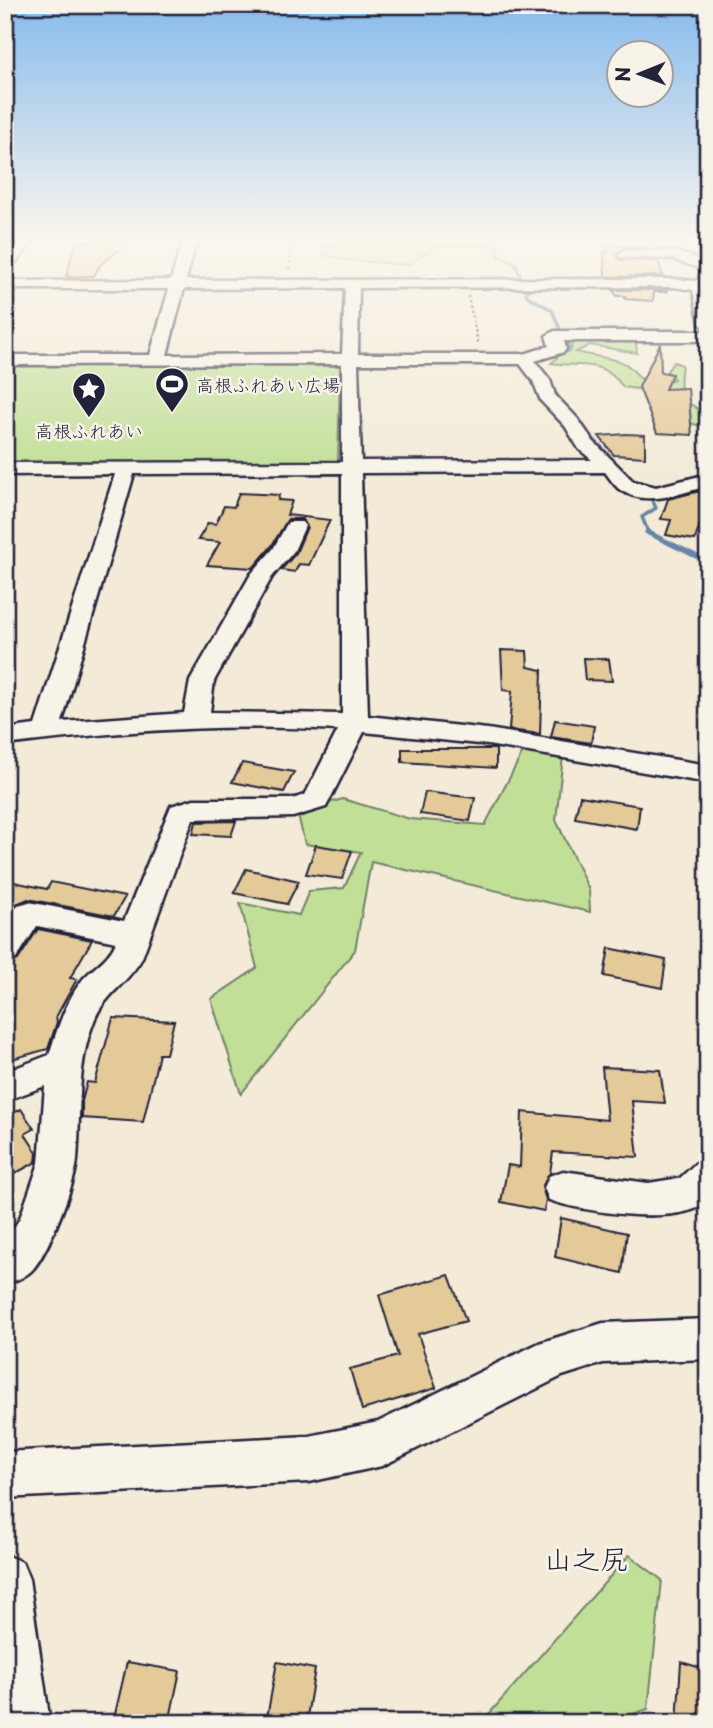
<svg xmlns="http://www.w3.org/2000/svg" width="713" height="1728" font-family="'Playpen Sans','Klee One',sans-serif">
  <rect width="100%" height="100%" fill="#f3ebd8"/>
  <filter id="ink" filterUnits="userSpaceOnUse"><feTurbulence type="fractalNoise" baseFrequency=".0143" numOctaves="2"/><feDisplacementMap in="SourceGraphic" scale="14" xChannelSelector="R" yChannelSelector="G"/><feConvolveMatrix kernelMatrix="1 2 1 2 8 2 1 2 1" color-interpolation-filters="sRGB"/></filter>
  <g filter="url(#ink)">
    <path fill="#c1df97" stroke="#728069" stroke-width="2" d="M395 238H490L489 246H436L408 265 347 260 323 255V246L391 245Z
      M587 339 636 343 637 353 590 345 576 352C591 356 607 357 621 362 641 368 637 396 674 379L667 371 674 362 682 365C677 395 682 400 708 415V429L677 418 674 394 623 387C602 358 583 368 551 363L574 343Z
      M340 364 338 463 5 464V365Z
      M524 750 563 756 556 820 589 890 590 912 371 862 355 950 241 1094 211 999 257 968 240 903 299 915 309 891 344 888 361 852 305 844 297 811 343 799 410 819 485 825Z
      M629 1555 662 1580 648 1709 606 1723H481Z"/>
    <g fill="none" stroke-linecap="round" stroke-linejoin="round">
      <path stroke="#6884a8" stroke-width="3.5" d="M496 238 499 256 515 263 521 277 537 285 526 292 527 296 552 310 561 332
        M555 354 569 351 571 348 565 340
        M541 357 537 361 564 407
        M576 419C594 441 614 459 632 481
        M649 493 656 508 642 517 649 534"/>
      <path stroke="#6884a8" stroke-width="5" d="M647 532 702 559"/>
    </g>
    <path fill="#e4c999" stroke="#22223b" stroke-width="2" d="M76 241 129 242 100 265 94 276 66 277Z
      M606 245 643 247 624 248 616 255 620 260 658 261 663 276 605 277 604 252H607Z
      M613 290H667V292H654L653 301 625 299V296H617Z
      M660 344 661 372 672 374 665 389 688 388 692 435 657 433 639 387Z
      M626 434 645 435V457L614 455 599 436Z
      M708 489V512L704 511 695 540 666 535 671 520 661 519 668 499Z
      M239 493 279 495 278 500 292 501 287 515 330 520 309 565 299 564 295 572 281 570 296 553 307 527 302 519H288L271 547 253 568 207 565 220 542 198 540 208 523 216 524 224 506 234 507Z
      M501 650 527 651 528 667 542 670 540 734 509 730 512 691 503 690Z
      M583 658 609 659 612 681 585 680Z
      M555 720 594 726 591 743 551 737Z
      M402 749H496V768L402 762Z
      M242 763 294 772 284 792 232 782Z
      M425 792 475 798 470 821 420 814Z
      M580 796 640 806 637 829 575 818Z
      M236 821 231 836 193 834 196 822Z
      M316 845 352 851 342 879 306 874Z
      M246 869 299 881 287 904 234 893Z
      M14 882 47 889 51 882 125 897 114 916 28 899 16 904 5 920V894Z
      M38 929 92 940 70 978 77 979 56 1017 57 1022 48 1049 5 1061V965L18 960Z
      M609 948 666 960 662 988 604 976Z
      M113 1018 174 1021 166 1054H159L143 1122 82 1118V1101L87 1082 95 1083Z
      M602 1067 660 1070 665 1103 632 1101 638 1157 553 1152 550 1173 542 1187 546 1200 544 1211 501 1202 508 1165 520 1167 522 1112 607 1120Z
      M21 1109 34 1129 25 1134 37 1153 36 1162 5 1179V1117Z
      M561 1218 627 1233 622 1273 555 1257Z
      M449 1275 466 1321 418 1334 436 1388 362 1410 350 1369 398 1356 379 1295Z
      M127 1662 180 1671 169 1723H113Z
      M277 1662 315 1669 306 1723H266Z
      M681 1662 708 1670V1723H677Z"/>
    <g fill="none" stroke-linecap="round" stroke-linejoin="round">
      <g stroke="#22223b" stroke-width="5">
        <path id="minor" d="M22 238H36L10 269 5 270V257Z
          M188 238H201L194 249 186 280 674 279 696 281 703 273 708 272V329L700 324 693 290 674 287 359 288 358 354H524L549 346 546 336 554 331H708V341H564L566 349 564 352 535 361 550 380 555 395 578 419 593 441 633 481 656 487 708 474V486C681 493 645 508 619 489 614 485 609 477 605 472L361 473 368 716 488 729 708 765V783L488 745 364 732 326 807 293 817 193 819 142 958C129 982 104 995 94 1021 76 1066 81 1113 77 1160 75 1184 49 1251 33 1269 26 1277 15 1281 5 1284V1242L20 1218 39 1163 45 1086 5 1101V1072L49 1055C57 1030 66 1000 83 979 95 966 110 958 116 942L37 926 16 959 5 963V925L18 905 29 902 124 921 171 806 194 799H292L305 795 338 730C227 723 116 731 5 745V729L35 725 115 474 5 475V463L342 462V364L5 365V355H150L169 289H5V281L171 280 180 249ZM345 288 342 354 167 355 184 289ZM358 364H520L533 381 541 401 565 426 579 449 592 460 361 461ZM342 473V714L210 712 214 681 272 577 294 551 305 526 302 522H288L273 549 251 574 190 681 184 713 62 722 134 474Z
          M625 250 674 251 708 262V271L672 259 620 257 618 254Z
          M708 1160V1201C681 1227 582 1212 549 1200L544 1188 549 1176 563 1171 648 1183 680 1178 695 1164Z
          M708 1319V1359L603 1363 562 1376 382 1466 309 1482 5 1498V1452L309 1436 378 1422 539 1343 603 1323Z
          M5 1555 22 1562 29 1579 50 1723H5Z"/>
      </g>
      <path stroke="#22223b" stroke-width="2" stroke-dasharray="2.5 2.5" stroke-linecap="butt" d="M289 269 293 238
        M468 296 478 343"/>
      <use href="#minor" fill="#f7f3e8" fill-rule="evenodd"/>
    </g>
  </g>
  <linearGradient id="sky" x2="0" y2="1"><stop stop-color="#87bbec"/><stop offset="0.5" stop-color="#faf6ed"/><stop offset="1" stop-color="#faf6ed" stop-opacity="0"/></linearGradient>
  <rect width="713" height="480" fill="url(#sky)"/>
  <defs>
    <g id="stadium-pin" transform="scale(1.75)"><path d="M0 17L-7.5 6A9.5 9.5 0 1 1 7.5 6Z" fill="#22223b" stroke="#f7f3e8"/><path d="M0-5a6.5 5 0 1 0 0 10a6.5 5 0 1 0 0-10ZM-3.5-1.8h7v3.6h-7Z" fill="#fff"/></g>
    <g id="sight-pin" transform="scale(1.75)"><path d="M0 17L-7.5 6A9.5 9.5 0 1 1 7.5 6Z" fill="#22223b" stroke="#f7f3e8"/><path d="M0-6L1.8-2.2L6-1.7L2.9 1.2L3.7 5.4L0 3.3L-3.7 5.4L-2.9 1.2L-6-1.7L-1.8-2.2Z" fill="#fff"/></g>
  </defs>
  <g fill-rule="evenodd">
    <use href="#stadium-pin" x="172" y="384"/>
    <use href="#sight-pin" x="89" y="389"/>
  </g>
  <g text-anchor="middle" dominant-baseline="central" stroke-width="5" stroke-linejoin="round" paint-order="stroke">
    <g font-size="18" fill="#22223b" stroke="#f7f3e8" text-anchor="start">
      <text x="196" y="384">高根ふれあい広場</text>
      <text x="89" y="430" text-anchor="middle">高根ふれあい</text>
    </g>
    <g font-size="28" fill="#22223b" stroke="#f7f3e8">
      <text x="586" y="1557">山之尻</text>
    </g>
  </g>
  <rect width="713" height="1728" fill="none" stroke="#f7f3e8" stroke-width="28"/>
  <rect x="14" y="14" width="685" height="1700" fill="none" stroke="#22223b" stroke-width="2.5" filter="url(#ink)"/>
  <g transform="translate(640 74) rotate(269)"><circle r="33" fill="#f7f3e8" stroke="#a29fa3" stroke-width="2"/>
  <path d="M0-5L12 26L0 18L-12 26Z" fill="#22223b"/>
  <text y="-10" font-size="19" font-weight="bold" text-anchor="middle" fill="#22223b">N</text>
  </g>
</svg>
